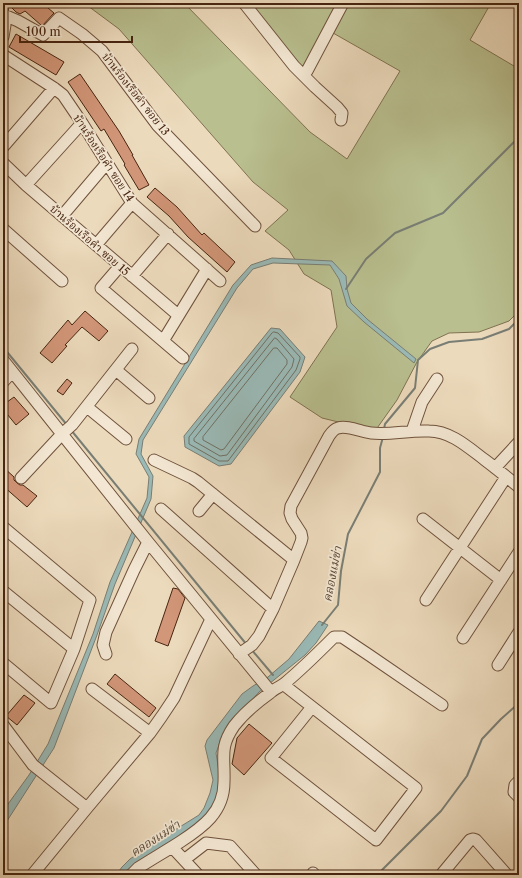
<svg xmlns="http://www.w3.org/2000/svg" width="522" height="878" font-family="'Libre Caslon Text','Noto Serif Thai',serif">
  <rect width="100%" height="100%" fill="#ecdabc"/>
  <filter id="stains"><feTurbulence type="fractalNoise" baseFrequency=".005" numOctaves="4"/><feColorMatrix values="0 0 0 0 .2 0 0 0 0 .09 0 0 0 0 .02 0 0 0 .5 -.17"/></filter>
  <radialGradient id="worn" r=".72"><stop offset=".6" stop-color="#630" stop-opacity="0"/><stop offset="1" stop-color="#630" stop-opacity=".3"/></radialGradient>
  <path fill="#b9bf8f" stroke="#807250" d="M84 3H184L310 132 347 159 400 71 326 29 303 70 248 3H491L470 40 519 69V311L509 321 479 332 449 333 432 341 417 362 397 400 375 431 322 418 290 397 337 327 331 290 304 274 289 250 265 231 288 210 253 182 119 29Z"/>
  <path fill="#9abab7" stroke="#797e75" d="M272 258 332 261 346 276 347 289 351 303 367 319 416 359 414 363 364 322 347 306 339 279 330 265 273 263 253 269 237 288 143 440 141 454 153 476 151 499 115 584 97 635 54 748 7 821 3 825V811L29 775 48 744 93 634 110 582 147 498 149 477 136 454 139 439 233 285 251 265Z
    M271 328 280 329 305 357 300 372 231 464 219 466 185 447 184 436Z
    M319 621 328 625 316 643 305 655 259 692 242 711 221 740 216 753 220 778 221 798 213 813 129 875H116L122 867 130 859 162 838 199 815 204 808 210 793 213 780 205 746 207 740 242 694 253 686 268 677 289 659Z"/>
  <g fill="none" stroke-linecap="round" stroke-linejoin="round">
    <path stroke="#707064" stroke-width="1" d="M274 332 278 333 300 357V359L296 370 228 461H219L189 444V437L272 333Z
      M275 338 277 339 294 359 292 367 227 455 220 456 194 441V439Z
      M274 348H277L287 360V364L224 449 221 450 203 440V437Z"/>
    <path stroke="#797e75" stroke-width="2" d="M346 289 366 259 395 233 443 213 519 137
      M3 347 67 425
      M384 429 385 424 415 388 418 360 430 349 449 342 482 339 509 329 519 319
      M71 430 247 645
      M322 625 338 605 341 571 348 534 380 472V448L383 437
      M251 649 273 675
      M377 875 441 811 467 776 482 739 501 719 519 703"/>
  </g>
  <path fill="#d29678" stroke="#472511" d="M19 3H42L54 13 42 26 25 11 20 14 16 12 12 8Z
    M16 34 64 62 56 75 9 47Z
    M80 74 119 131 133 155H132L149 185 139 190 124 165 125 164 104 129 101 131 68 82Z
    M155 188 177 207 202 235 204 233 235 262 227 272 188 237 169 216 147 197Z
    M85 311 108 331 99 341 82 327 65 345 67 346 52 363 40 353 68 320 72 325Z
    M67 379 72 383 63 395 57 391Z
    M14 397 29 414 16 425 3 409V405Z
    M3 467 14 477V480L17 483 20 485H23L37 496 27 507 3 486Z
    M173 588 178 589 185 598 168 646 155 641Z
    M115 674 156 708 149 717 107 684Z
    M24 695 35 703 17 725 6 716Z
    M249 724 272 743 244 775 232 764 237 738Z"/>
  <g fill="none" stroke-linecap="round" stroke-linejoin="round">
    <g stroke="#70523c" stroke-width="13">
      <path id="minor" d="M244 3 294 66 315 87 337 107 342 113 341 120
        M3 12 5 25 3 37
        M4 15 18 21 43 35 59 18 82 34 102 51 158 126 255 226
        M3 55 54 88 63 95 82 123 132 203 220 281
        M307 71 343 3
        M3 147 54 88
        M3 163 26 185 178 315
        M26 185 82 123
        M62 216 107 163
        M3 229 62 281
        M96 245 132 203
        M120 266 101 288 183 358
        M132 276 168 234
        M163 341 207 269
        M3 360 148 542 271 692
        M116 370 149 398
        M3 382 12 372
        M87 407 126 439
        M412 431 422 402 437 379
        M154 460 192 478 198 482 294 560
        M495 468 519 442
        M21 478 62 434 72 425 132 349
        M161 509 273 609
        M199 511 213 494
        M423 519 501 580
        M3 527 90 600 74 649 51 703 3 663
        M3 591 74 649
        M426 600 506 477
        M463 638 519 552
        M106 654 103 645 106 632 134 570 148 542
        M239 654 252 645 259 636 273 609 294 560 301 542 302 538 301 533 292 519 290 513 291 506 329 436C331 433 334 429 338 428 347 425 362 432 371 433 391 435 409 430 429 431 451 431 469 448 485 460 497 469 508 478 519 487
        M498 665 519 632
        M284 685 416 788 376 840 271 758 312 707
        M92 689 150 733
        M3 725 33 765 87 808
        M519 781 515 785 514 792 519 797
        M172 847 198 875
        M184 860 206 843 230 846 256 875
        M32 875 87 808 150 733 162 716 174 698 211 619
        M131 875 138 868C152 859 166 851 180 842 203 827 224 812 224 782 225 757 219 748 234 726 244 713 256 703 270 693 274 689 280 687 285 683 302 669 318 653 334 637H342L369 655 442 705
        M312 875 313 873 315 875
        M441 875 470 840 473 839 476 840 507 875"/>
    </g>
    <use href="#minor" stroke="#f3e7d3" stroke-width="11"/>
  </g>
  <g text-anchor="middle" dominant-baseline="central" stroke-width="3.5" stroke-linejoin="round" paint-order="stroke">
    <g font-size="11" fill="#472511" stroke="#f3e7d3">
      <text transform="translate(136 94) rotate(52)">บ้านร้องเรือคำ ซอย 13</text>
      <text transform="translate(104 158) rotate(57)">บ้านร้องเรือคำ ซอย 14</text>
      <text transform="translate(90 240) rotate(41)">บ้านร้องเรือคำ ซอย 15</text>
    </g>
    <g font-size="12" font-style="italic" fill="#5c4a3a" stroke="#f3e7d3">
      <text transform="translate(332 574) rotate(-79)">คลองแม่ข่า</text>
      <text transform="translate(155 838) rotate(-33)">คลองแม่ข่า</text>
    </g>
  </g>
  <rect width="522" height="878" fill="none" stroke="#ecdabc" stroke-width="16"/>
  <rect x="4" y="4" width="514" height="870" fill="none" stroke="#472511" stroke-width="2"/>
  <rect x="8" y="8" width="506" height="862" fill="none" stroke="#472511"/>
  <path d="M20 36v6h112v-6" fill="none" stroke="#472511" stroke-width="2"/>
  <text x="26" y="36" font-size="12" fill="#472511" stroke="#f3e7d3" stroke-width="3" paint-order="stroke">100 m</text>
  <rect width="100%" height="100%" filter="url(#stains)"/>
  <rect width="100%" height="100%" fill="url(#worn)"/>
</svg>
